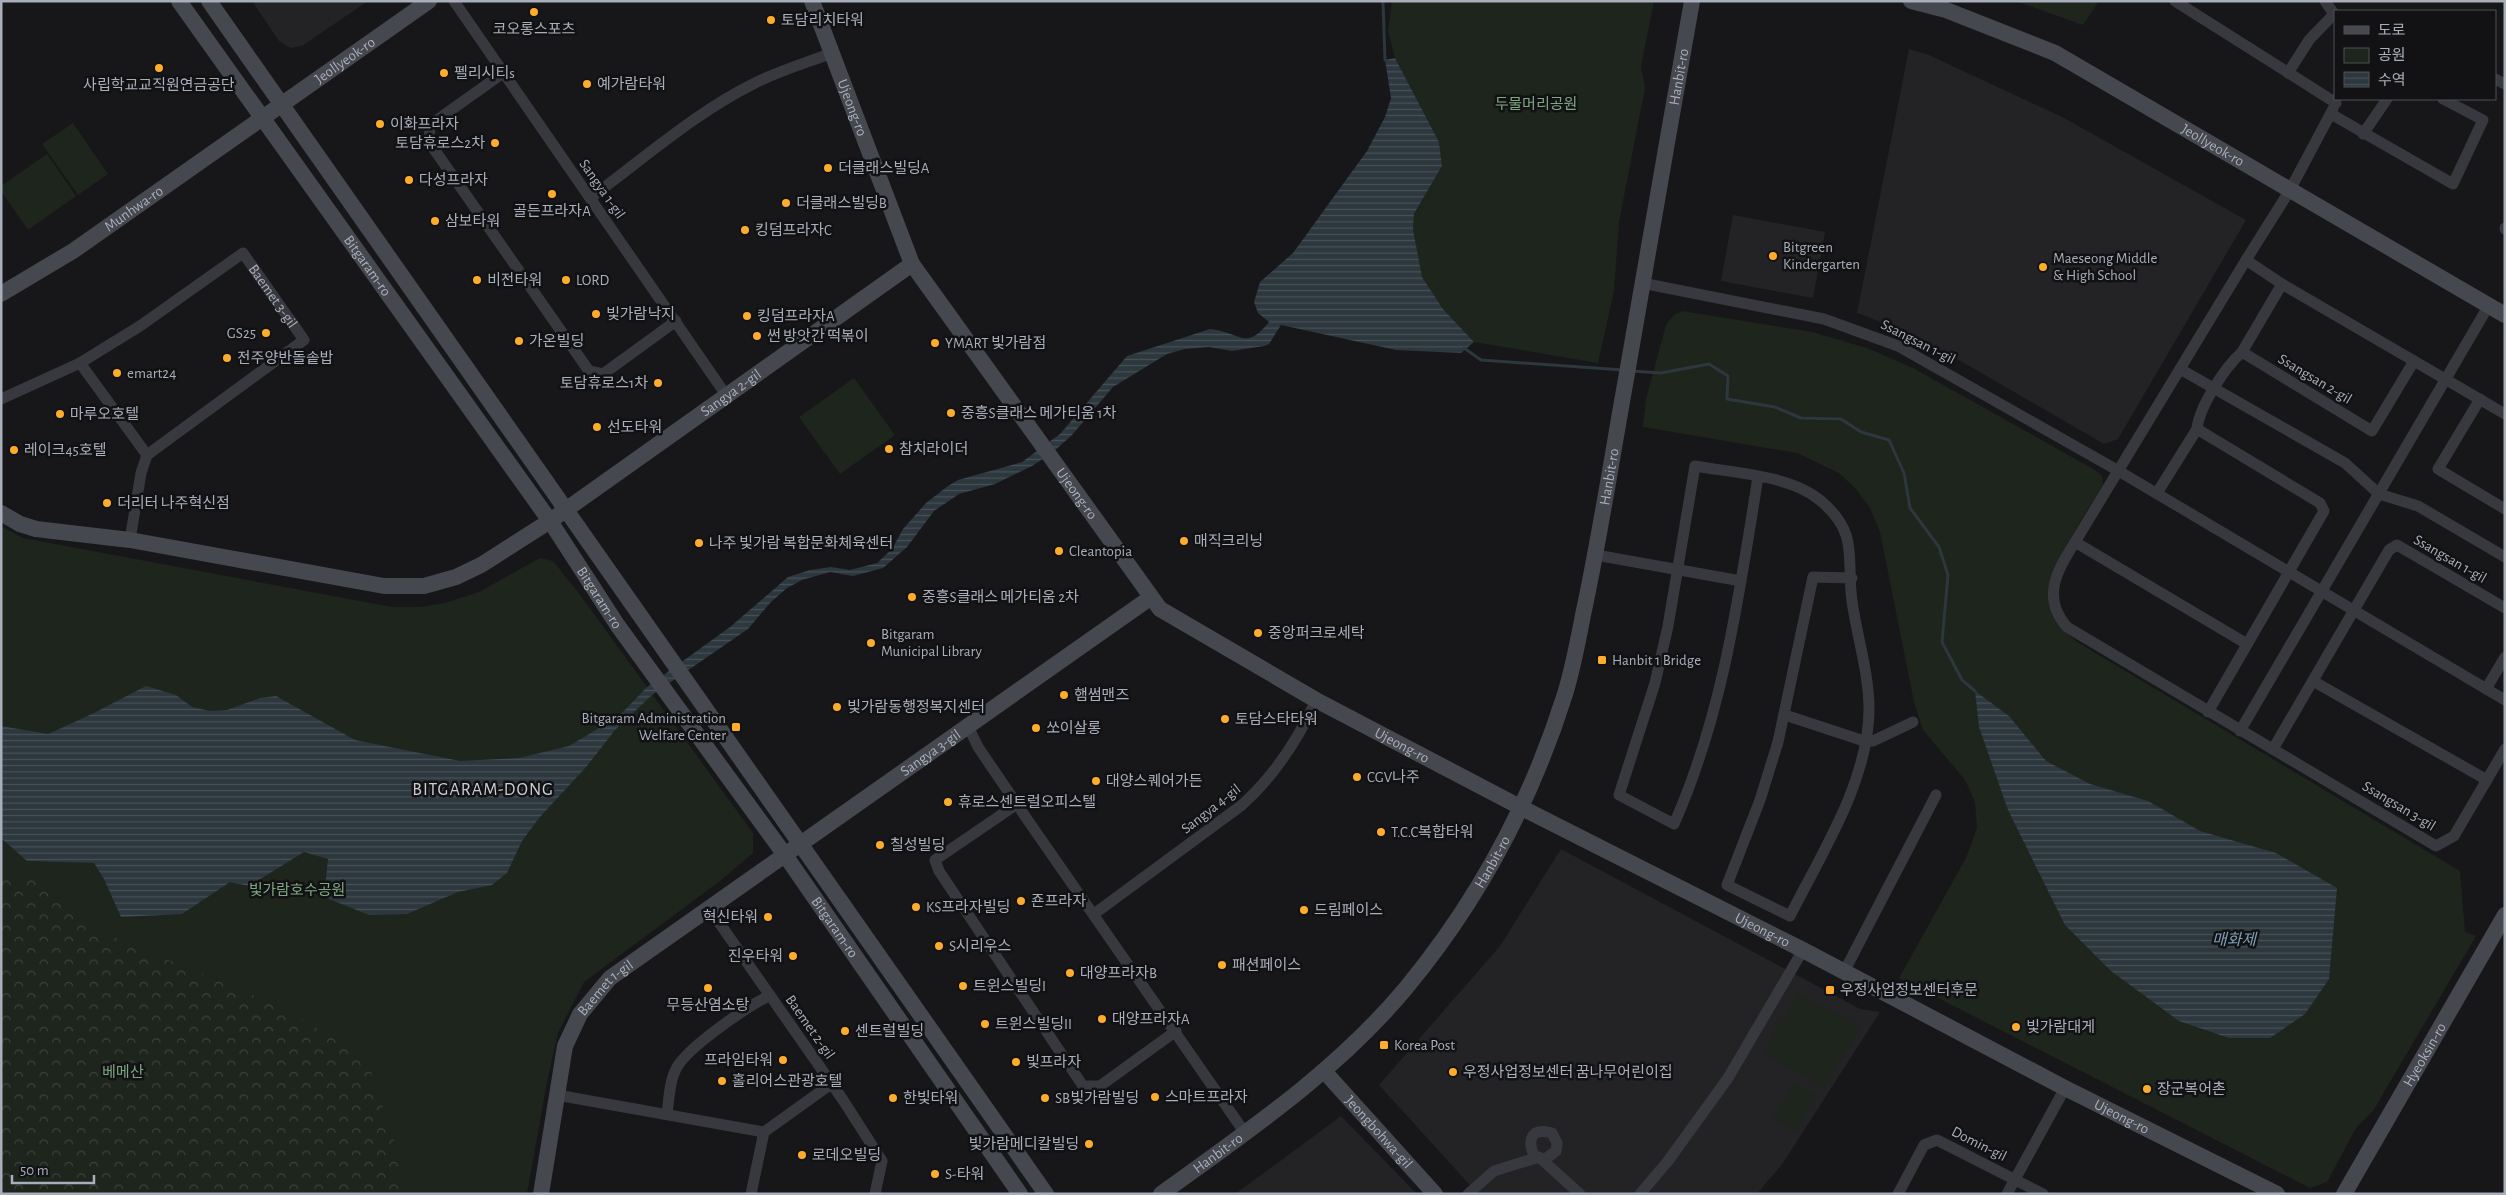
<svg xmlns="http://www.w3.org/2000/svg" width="2506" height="1195" font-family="'Alegreya Sans','Noto Sans KR',sans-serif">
  <defs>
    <pattern id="forest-crowns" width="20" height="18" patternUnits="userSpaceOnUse" patternTransform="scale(1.25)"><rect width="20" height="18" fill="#1d251d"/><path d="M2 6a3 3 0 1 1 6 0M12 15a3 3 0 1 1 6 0" fill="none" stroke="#3b423c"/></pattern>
    <pattern id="water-rules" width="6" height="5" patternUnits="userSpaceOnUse" patternTransform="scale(1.25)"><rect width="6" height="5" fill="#2c373e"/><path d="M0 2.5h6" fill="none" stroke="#485158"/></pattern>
  </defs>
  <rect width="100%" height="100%" fill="#171719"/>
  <path fill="#232326" d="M252 1H368L302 46 290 48 279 41Z
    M1909 49 1929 55 2064 118 2246 220 2118 439 2104 444 1945 352 1892 326 1857 313Z
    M1733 215 1825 232 1813 298 1721 281Z
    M1561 849 1860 1009 1880 1012 1783 1163 1757 1194H1478L1379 1085 1500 946Z
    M1341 1116 1417 1194H1235L1283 1159Z"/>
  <path fill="#1d251d" d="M1392 1H1654L1641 67 1645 88 1619 222 1614 291 1598 363 1474 342 1443 309 1429 288 1422 277 1415 249 1413 230 1414 215 1442 166 1439 142 1395 58 1388 31Z
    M2016 1H2099L2083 25Z
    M73 123 108 174 78 195 42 144Z
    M47 154 76 196 28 230 1 191V186Z
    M1682 311 1812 332 1867 348 1913 368 2095 470 2102 476 2103 485C2089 508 2045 573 2048 598 2051 617 2063 630 2077 642L2460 871 2465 932 2476 936 2373 1111 2356 1128 2327 1182 2310 1188 1899 978 1966 858 1977 828 1975 802 1965 780 1923 730 1914 702 1880 532 1870 508 1855 488 1839 473 1797 453 1643 427 1646 399 1666 325 1674 315Z
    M854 378 895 435 840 474 799 417Z
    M1 526 23 538 392 607H420L445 603 479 592 540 558 553 561 578 592 753 833V853L720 881 584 982 558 1033 546 1087 527 1194H1Z
    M1799 993 1859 1027 1824 1088 1764 1053Z
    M1794 1082 1816 1096 1795 1132 1773 1119Z"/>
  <path fill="url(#forest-crowns)" d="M1 878 35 879 86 922 120 940 286 1009 367 1060 395 1143 406 1194H1Z"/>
  <path fill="url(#water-rules)" d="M1395 58 1439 142 1442 166 1414 214 1413 230 1422 277 1443 309 1474 342 1461 353 1396 350 1281 325 1269 344 1264 346 1232 351 1209 347 1185 349 1167 354 1113 387 1072 435 1053 452 1032 466 995 484 959 494 934 511 907 547 883 568 853 576 830 572 802 580 787 588 770 603 748 629 652 695 615 730 587 766 539 818 522 841 507 873 492 885 458 892 407 914 369 915 324 897 328 859 304 852 249 886 230 882 182 914 121 917 104 879 94 863 27 861 1 838V726L48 734 92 714 146 686 176 695 192 707 210 711 227 710 260 698 276 696 355 740 460 761 519 758 569 746 606 724 624 711 647 687 730 627 788 577 810 570 831 567 850 570 877 563 892 549 903 529 926 503 948 486 958 480 1022 462 1060 434 1127 356 1210 329C1241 332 1245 352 1269 322L1258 313 1254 302 1260 282 1293 253 1367 151 1385 117 1391 98 1385 60Z
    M1975 691 2009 716 2046 761 2090 784 2148 801 2200 831 2276 853 2337 888 2329 979 2305 1014 2270 1038H2229L2179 1021 2111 971 2065 925 2008 810 1979 727Z"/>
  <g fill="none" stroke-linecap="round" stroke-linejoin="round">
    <path stroke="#2c373e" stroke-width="3" d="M1383 1 1385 60
      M1464 348 1481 360 1623 370
      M1632 371 1661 373 1709 364 1728 376 1727 399 1775 407 1801 418 1841 419 1861 432 1889 440 1904 473 1910 508 1939 547 1948 575 1942 642 1962 680 1975 691"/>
    <g stroke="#38393f" stroke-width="11">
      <path d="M454 1 726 395"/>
      <path d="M2175 1 2336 103"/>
      <path d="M503 73 430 125 429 142 589 371 603 374 676 321"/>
      <path d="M2288 73 2309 40 2334 14 2325 1"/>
      <path d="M2495 79 2505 84"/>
      <path d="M2331 114 2453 184 2483 120 2443 99"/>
      <path d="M2363 134 2387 99"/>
      <path d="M590 198C643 159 695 113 753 84 778 71 806 63 832 53"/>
      <path d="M2505 228V229"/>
      <path d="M2246 260 2290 190 2333 109"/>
      <path d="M1642 283 1824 319 1898 346 2117 470 2505 700"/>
      <path d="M2282 284 2242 352 2372 431 2414 361"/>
      <path d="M80 363 147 455"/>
      <path d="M2180 369 2345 463 2379 494 2418 506 2505 557"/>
      <path id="s1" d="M1 399 80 363 140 326 243 253 304 340 147 455 141 473 130 540"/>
      <path d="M2480 399 2438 469 2505 509"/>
      <path d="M2505 414 2282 284 2246 260 2075 542C2057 571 2041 597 2067 627L2436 846 2454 836 2505 749"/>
      <path d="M2197 429C2199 407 2225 367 2242 352"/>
      <path d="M1758 477C1739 595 1723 714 1674 824L1619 795 1655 683 1668 626 1695 466C1733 473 1791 475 1821 501 1860 534 1846 559 1852 601 1857 637 1869 673 1869 709 1869 781 1821 854 1790 916L1727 885 1760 800 1778 742 1813 577 1852 578"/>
      <path d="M2157 493 2197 429 2320 503 2324 511 2208 712"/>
      <path d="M2075 542 2247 644"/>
      <path d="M1596 555 1741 581"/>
      <path d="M2313 681 2487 780"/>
      <path d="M2486 689 2505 657"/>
      <path d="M1785 715 1864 741H1873L1913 722"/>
      <path d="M968 726 978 747 1029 822 1245 1133"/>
      <path d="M2240 731 2489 305"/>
      <path d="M2273 749 2389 550 2397 545 2505 608"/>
      <path d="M1017 804 935 860 939 871 1083 1086H1100L1176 1031"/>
      <path d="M709 908 843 1100 882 1161 875 1194"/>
      <path d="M1094 914 1242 805C1275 775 1298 740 1316 700"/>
      <path d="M1844 972 1936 795"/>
      <path d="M557 1095 764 1132"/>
      <path d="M667 1114C669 1100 669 1082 676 1069 686 1048 748 1006 769 996"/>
      <path d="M1535 1158C1527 1141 1530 1127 1552 1133L1557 1143 1556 1151 1544 1160"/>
      <path d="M751 1194 764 1132 831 1084"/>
      <path d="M1468 1194 1494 1171 1539 1157 1580 1194"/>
      <path d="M1640 1194 1668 1161 1728 1078 1803 950"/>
      <path d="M1898 1194 1924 1145 1937 1140 2043 1194"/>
      <path d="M2007 1194 2065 1088"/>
    </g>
    <g stroke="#46484f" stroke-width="16">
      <path id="s2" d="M179 1 550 521 618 626 785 855 1020 1194"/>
      <path d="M209 1 1046 1194"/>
      <path id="s3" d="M812 1 912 264 1160 609 1316 700 1520 807 1803 950 2065 1088 2277 1194"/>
      <path id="s4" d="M1911 1 1946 10 2055 53 2505 315"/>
      <path id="s5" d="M1 294 73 251 429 1"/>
      <path id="s6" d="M1 513 20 524 36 529 130 540 384 586H424L456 577 481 565 550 521 912 264"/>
      <path id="s7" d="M1324 1071 1435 1194"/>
      <path id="s8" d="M541 1194 565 1046 580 1014 610 978 1150 598"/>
      <path id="s9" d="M1161 1194C1248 1131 1337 1071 1406 988 1478 901 1531 802 1565 694 1573 668 1578 641 1583 615 1600 536 1612 457 1626 379 1647 253 1670 127 1692 1"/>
      <path id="s10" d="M2344 1194 2505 915"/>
    </g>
  </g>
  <g fill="#fdad2b" stroke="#121214" stroke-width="2">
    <circle cx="534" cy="12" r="5"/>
    <circle cx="771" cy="20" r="5"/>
    <circle cx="159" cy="68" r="5"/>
    <circle cx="444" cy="73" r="5"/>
    <circle cx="587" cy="84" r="5"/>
    <circle cx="380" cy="124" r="5"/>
    <circle cx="495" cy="143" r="5"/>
    <circle cx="828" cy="168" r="5"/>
    <circle cx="409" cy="180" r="5"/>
    <circle cx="552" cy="194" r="5"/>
    <circle cx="786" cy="203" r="5"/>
    <circle cx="435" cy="221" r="5"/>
    <circle cx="745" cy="230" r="5"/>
    <circle cx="1773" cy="256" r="5"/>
    <circle cx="2043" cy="267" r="5"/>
    <circle cx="477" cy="280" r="5"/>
    <circle cx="566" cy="280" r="5"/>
    <circle cx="596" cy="314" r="5"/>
    <circle cx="747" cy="316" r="5"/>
    <circle cx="266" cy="333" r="5"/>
    <circle cx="757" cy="336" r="5"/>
    <circle cx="519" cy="341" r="5"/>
    <circle cx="935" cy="343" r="5"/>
    <circle cx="227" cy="358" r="5"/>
    <circle cx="117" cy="373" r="5"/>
    <circle cx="658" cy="383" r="5"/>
    <circle cx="951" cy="413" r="5"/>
    <circle cx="60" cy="414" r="5"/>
    <circle cx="597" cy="427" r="5"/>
    <circle cx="889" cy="449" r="5"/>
    <circle cx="14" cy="450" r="5"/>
    <circle cx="107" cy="503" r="5"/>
    <circle cx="1184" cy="541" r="5"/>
    <circle cx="699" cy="543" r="5"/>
    <circle cx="1059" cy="551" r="5"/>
    <circle cx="912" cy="597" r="5"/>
    <circle cx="1258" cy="633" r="5"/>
    <circle cx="871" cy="643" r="5"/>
    <rect x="1597" y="655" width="10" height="10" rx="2.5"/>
    <circle cx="1064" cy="695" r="5"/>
    <circle cx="837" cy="707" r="5"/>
    <circle cx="1225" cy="719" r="5"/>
    <rect x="731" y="722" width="10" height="10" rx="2.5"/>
    <circle cx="1036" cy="728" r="5"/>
    <circle cx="1357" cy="777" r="5"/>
    <circle cx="1096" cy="781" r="5"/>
    <circle cx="948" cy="802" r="5"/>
    <circle cx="1381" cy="832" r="5"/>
    <circle cx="880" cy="845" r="5"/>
    <circle cx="1021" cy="901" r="5"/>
    <circle cx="916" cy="907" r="5"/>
    <circle cx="1304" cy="910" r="5"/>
    <circle cx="768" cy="917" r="5"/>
    <circle cx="939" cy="946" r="5"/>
    <circle cx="793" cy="956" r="5"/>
    <circle cx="1222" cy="965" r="5"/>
    <circle cx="1070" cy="973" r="5"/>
    <circle cx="963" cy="986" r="5"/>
    <circle cx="708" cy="988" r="5"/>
    <rect x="1825" y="985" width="10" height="10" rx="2.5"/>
    <circle cx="1102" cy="1019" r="5"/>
    <circle cx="985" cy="1024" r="5"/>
    <circle cx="2016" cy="1027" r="5"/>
    <circle cx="845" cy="1031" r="5"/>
    <rect x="1379" y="1040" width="10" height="10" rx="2.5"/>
    <circle cx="783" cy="1060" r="5"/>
    <circle cx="1016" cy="1062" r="5"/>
    <circle cx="1453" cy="1072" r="5"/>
    <circle cx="722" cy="1081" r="5"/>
    <circle cx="2147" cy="1089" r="5"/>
    <circle cx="1155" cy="1097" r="5"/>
    <circle cx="893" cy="1098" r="5"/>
    <circle cx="1045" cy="1098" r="5"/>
    <circle cx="1089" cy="1144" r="5"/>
    <circle cx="802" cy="1155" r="5"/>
    <circle cx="935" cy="1174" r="5"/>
  </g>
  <g text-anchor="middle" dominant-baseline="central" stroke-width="5" stroke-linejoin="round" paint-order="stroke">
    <g font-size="15" fill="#a8afba" stroke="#121214" text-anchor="start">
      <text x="781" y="20">토담리치타워</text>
      <text x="534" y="29" text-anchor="middle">코오롱스포츠</text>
      <text x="454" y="73">펠리시티s</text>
      <text x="597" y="84">예가람타워</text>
      <text x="159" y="85" text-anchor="middle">사립학교교직원연금공단</text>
      <text x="390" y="124">이화프라자</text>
      <text x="485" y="143" text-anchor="end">토담휴로스2차</text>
      <text x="838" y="168">더클래스빌딩A</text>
      <text x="419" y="180">다성프라자</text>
      <text x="796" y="203">더클래스빌딩B</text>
      <text x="552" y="211" text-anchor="middle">골든프라자A</text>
      <text x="445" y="221">삼보타워</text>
      <text x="755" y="230">킹덤프라자C</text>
      <text x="1783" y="247">Bitgreen<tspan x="1783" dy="17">Kindergarten</tspan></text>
      <text x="2053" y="258">Maeseong Middle<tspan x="2053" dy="17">&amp; High School</tspan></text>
      <text x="487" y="280">비전타워</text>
      <text x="576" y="280">LORD</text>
      <text x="606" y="314">빛가람낙지</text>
      <text x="757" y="316">킹덤프라자A</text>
      <text x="256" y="333" text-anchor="end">GS25</text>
      <text x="767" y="336">썬 방앗간 떡볶이</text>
      <text x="529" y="341">가온빌딩</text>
      <text x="945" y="343">YMART 빛가람점</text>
      <text x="237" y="358">전주양반돌솥밥</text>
      <text x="127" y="373">emart24</text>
      <text x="648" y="383" text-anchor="end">토담휴로스1차</text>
      <text x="961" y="413">중흥S클래스 메가티움 1차</text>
      <text x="70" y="414">마루오호텔</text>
      <text x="607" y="427">선도타워</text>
      <text x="899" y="449">참치라이더</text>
      <text x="24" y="450">레이크45호텔</text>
      <text x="117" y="503">더리터 나주혁신점</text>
      <text x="1194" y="541">매직크리닝</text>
      <text x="709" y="543">나주 빛가람 복합문화체육센터</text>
      <text x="1069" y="551">Cleantopia</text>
      <text x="922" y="597">중흥S클래스 메가티움 2차</text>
      <text x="1268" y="633">중앙퍼크로세탁</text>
      <text x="881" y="634">Bitgaram<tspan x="881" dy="17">Municipal Library</tspan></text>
      <text x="1612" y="660">Hanbit 1 Bridge</text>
      <text x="1074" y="695">햄썸맨즈</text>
      <text x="847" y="707">빛가람동행정복지센터</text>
      <text x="726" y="718" text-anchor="end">Bitgaram Administration<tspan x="726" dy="17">Welfare Center</tspan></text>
      <text x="1235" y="719">토담스타타워</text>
      <text x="1046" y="728">쏘이살롱</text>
      <text x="1367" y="777">CGV나주</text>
      <text x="1106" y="781">대양스퀘어가든</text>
      <text x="958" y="802">휴로스센트럴오피스텔</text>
      <text x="1391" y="832">T.C.C복합타워</text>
      <text x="890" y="845">칠성빌딩</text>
      <text x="1031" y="901">죤프라자</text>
      <text x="926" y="907">KS프라자빌딩</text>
      <text x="1314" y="910">드림페이스</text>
      <text x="758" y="917" text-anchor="end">혁신타워</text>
      <text x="949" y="946">S시리우스</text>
      <text x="783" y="956" text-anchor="end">진우타워</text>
      <text x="1232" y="965">패션페이스</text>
      <text x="1080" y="973">대양프라자B</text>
      <text x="973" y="986">트윈스빌딩I</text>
      <text x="1840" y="990">우정사업정보센터후문</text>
      <text x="708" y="1005" text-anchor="middle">무등산염소탕</text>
      <text x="1112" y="1019">대양프라자A</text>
      <text x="995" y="1024">트윈스빌딩II</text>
      <text x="2026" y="1027">빛가람대게</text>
      <text x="855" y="1031">센트럴빌딩</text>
      <text x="1394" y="1045">Korea Post</text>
      <text x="773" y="1060" text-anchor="end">프라임타워</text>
      <text x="1026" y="1062">빛프라자</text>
      <text x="1463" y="1072">우정사업정보센터 꿈나무어린이집</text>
      <text x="732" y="1081">홀리어스관광호텔</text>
      <text x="2157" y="1089">장군복어촌</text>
      <text x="1165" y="1097">스마트프라자</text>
      <text x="903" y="1098">한빛타워</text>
      <text x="1055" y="1098">SB빛가람빌딩</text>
      <text x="1079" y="1144" text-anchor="end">빛가람메디칼빌딩</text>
      <text x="812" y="1155">로데오빌딩</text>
      <text x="945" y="1174">S-타워</text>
    </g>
    <g font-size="15" fill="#a8afba" stroke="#121214">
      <text stroke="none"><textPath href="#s5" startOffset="416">Jeollyeok-ro</textPath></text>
      <text stroke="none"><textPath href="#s9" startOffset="1285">Hanbit-ro</textPath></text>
      <text stroke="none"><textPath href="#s3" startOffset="114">Ujeong-ro</textPath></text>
      <text stroke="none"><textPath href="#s4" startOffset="336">Jeollyeok-ro</textPath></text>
      <text transform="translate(602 189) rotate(55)">Sangya 1-gil</text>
      <text stroke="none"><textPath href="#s5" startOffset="158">Munhwa-ro</textPath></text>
      <text stroke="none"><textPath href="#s2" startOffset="325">Bitgaram-ro</textPath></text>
      <text stroke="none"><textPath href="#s1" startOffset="336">Baemet 3-gil</textPath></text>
      <text transform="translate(1918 342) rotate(27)">Ssangsan 1-gil</text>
      <text transform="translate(2315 379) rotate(31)">Ssangsan 2-gil</text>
      <text stroke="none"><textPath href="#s6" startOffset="796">Sangya 2-gil</textPath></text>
      <text stroke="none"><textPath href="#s9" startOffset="879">Hanbit-ro</textPath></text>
      <text stroke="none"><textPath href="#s3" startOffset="564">Ujeong-ro</textPath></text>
      <text transform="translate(2450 559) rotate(30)">Ssangsan 1-gil</text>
      <text stroke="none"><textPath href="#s2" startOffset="730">Bitgaram-ro</textPath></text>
      <text stroke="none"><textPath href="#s3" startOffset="984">Ujeong-ro</textPath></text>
      <text stroke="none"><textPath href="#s8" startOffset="624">Sangya 3-gil</textPath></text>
      <text transform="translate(2399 806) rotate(31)">Ssangsan 3-gil</text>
      <text transform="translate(1211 809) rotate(-38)">Sangya 4-gil</text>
      <text stroke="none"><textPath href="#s9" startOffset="474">Hanbit-ro</textPath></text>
      <text stroke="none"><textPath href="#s2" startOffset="1135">Bitgaram-ro</textPath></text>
      <text stroke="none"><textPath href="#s3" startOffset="1389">Ujeong-ro</textPath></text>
      <text stroke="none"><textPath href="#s8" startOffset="222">Baemet 1-gil</textPath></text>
      <text transform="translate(810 1027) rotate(55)">Baemet 2-gil</text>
      <text stroke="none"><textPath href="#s10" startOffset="161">Hyeoksin-ro</textPath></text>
      <text stroke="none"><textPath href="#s3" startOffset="1794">Ujeong-ro</textPath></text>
      <text stroke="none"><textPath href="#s7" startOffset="82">Jeongbohwa-gil</textPath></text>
      <text transform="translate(1979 1144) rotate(27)">Domin-gil</text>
      <text stroke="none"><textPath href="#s9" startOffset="70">Hanbit-ro</textPath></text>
    </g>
    <g font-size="15" fill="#7ea67f" stroke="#121214">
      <text x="1536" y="104">두물머리공원</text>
      <text x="297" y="890">빛가람호수공원</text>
      <text x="123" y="1072">베메산</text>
    </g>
    <g font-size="16" font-style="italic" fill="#7e9fb7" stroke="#121214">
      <text x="2234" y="940">매화제</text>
    </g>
    <g font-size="18" letter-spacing="1" fill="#cacdd6" stroke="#121214">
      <text x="483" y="790">BITGARAM-DONG</text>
    </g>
  </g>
  <rect width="2506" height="1195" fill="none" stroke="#a8afba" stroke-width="5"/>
  <rect x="2334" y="10" width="162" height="90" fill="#121214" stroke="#4e5156"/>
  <rect x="2344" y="26" width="25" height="8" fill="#46484f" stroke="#4e5156"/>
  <text x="2378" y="35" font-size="15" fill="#a8afba">도로</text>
  <rect x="2344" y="48" width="25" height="15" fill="#1d251d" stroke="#4e5156"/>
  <text x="2378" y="60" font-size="15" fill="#a8afba">공원</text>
  <rect x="2344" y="72" width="25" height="15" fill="url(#water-rules)" stroke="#4e5156"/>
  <text x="2378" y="85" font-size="15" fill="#a8afba">수역</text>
  <path d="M12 1175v8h82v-8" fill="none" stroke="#a8afba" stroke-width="2.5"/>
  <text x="20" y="1175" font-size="15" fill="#a8afba" stroke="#121214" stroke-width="4" paint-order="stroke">50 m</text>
</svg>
